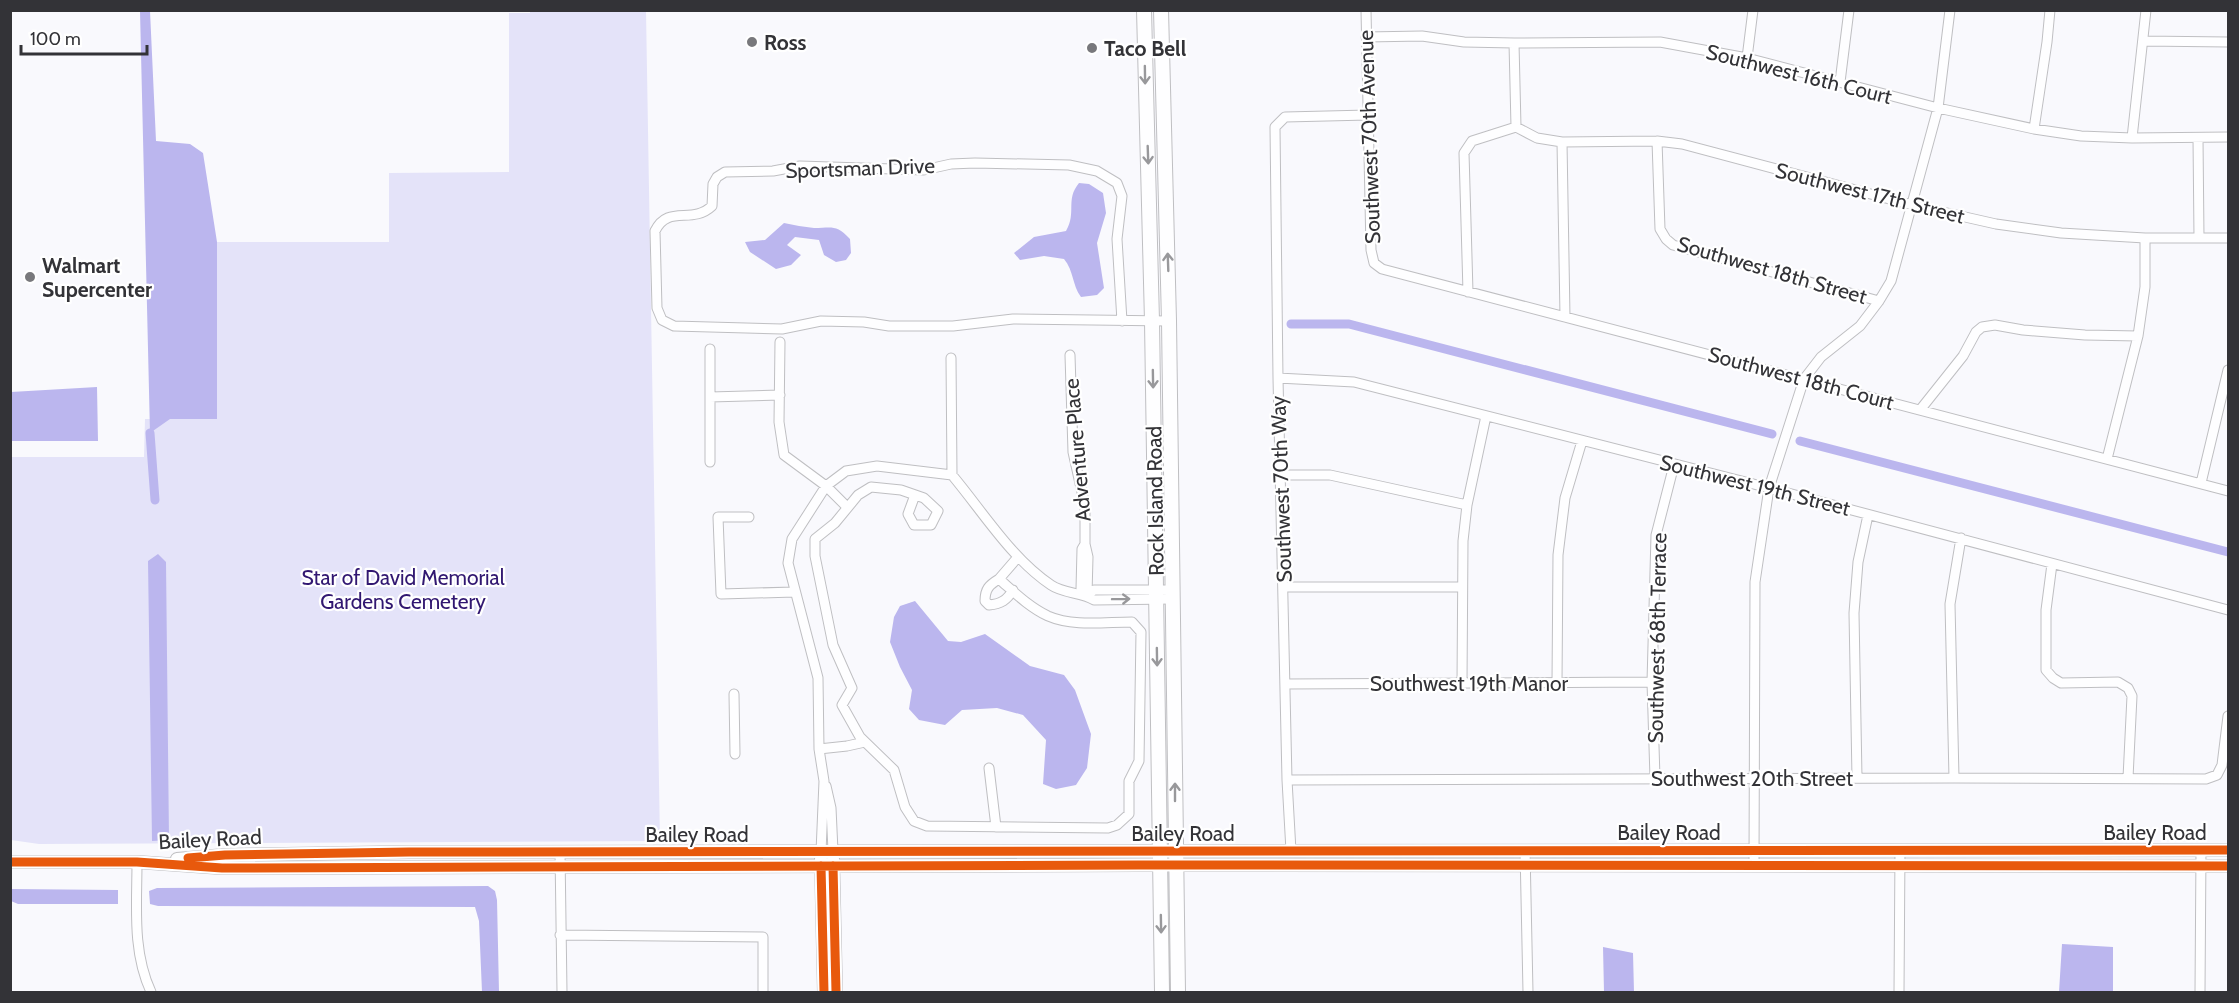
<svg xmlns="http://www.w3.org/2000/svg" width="2239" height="1003" font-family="Cabin,sans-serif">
  <rect width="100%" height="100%" fill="#f9f9fd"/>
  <path fill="#e4e3f9" d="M530 10 646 11 660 841 39 844 11 840V457H144L145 419H217V242H389V173L509 172V13H530Z"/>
  <path fill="#bbb6ee" d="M140 11H150L156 141 190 144 203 153 217 242V419H170L150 433Z
    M1079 183 1089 184 1103 193 1106 213 1097 243 1104 288 1097 295 1081 297C1072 285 1074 271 1064 259L1044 256 1020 260 1014 253 1034 237 1066 231C1077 212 1065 200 1079 183Z
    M784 223C794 225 804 227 814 228 832 228 836 224 850 239L851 253 846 260 836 262 824 255 819 240 795 237 787 245 801 255 791 265 776 269 750 252 745 242 765 240Z
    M97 387 98 441H11V392Z
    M158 554 166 562 169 840 152 841 148 561Z
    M915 601 948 641 961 642 985 634 1030 666 1064 675 1075 690 1091 734 1087 768 1076 785 1056 789 1043 784 1046 740 1023 715 997 708 962 710 945 725 919 720 909 709 912 690 900 667 890 642 894 617 900 606Z
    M488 886 495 891 497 900 499 992H482L479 921 475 907 158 906 150 904 149 891 157 888Z
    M11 889 118 890V904H18L11 901Z
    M2062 944 2113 947V992H2059Z
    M1603 947 1633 953 1634 992H1604Z"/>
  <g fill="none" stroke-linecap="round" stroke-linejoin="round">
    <path stroke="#bbb6ee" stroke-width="9" d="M1291 324H1349L1772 434
      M150 433 155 500
      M1800 441 2228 552"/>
    <g stroke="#bfbfc2" stroke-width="11">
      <path id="minor" d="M1366 10 1371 250 1374 263 1382 269 2228 491
        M1366 37 1422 36 1464 42 1514 43 1660 42 1747 58 1938 108 2034 129 2081 136 2132 138 2228 137
        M2144 41 2228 42
        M1514 43 1516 127
        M1747 58 1753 10
        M1840 82 1849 10
        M1516 127 1537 138 1562 142 1657 141 1682 144 1912 205 1996 224 2061 233 2145 238H2228
        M2034 129 2047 42 2050 10
        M2132 138 2146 10
        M2198 138 2199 238
        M1657 141 1660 229 1666 239 1673 245 1879 301
        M1562 142 1565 317
        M1468 292 1464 153 1472 141 1516 127
        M1122 321 1117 239 1122 196 1117 183 1097 171 1069 165 975 163 951 164 924 170 800 166 773 171 725 172 717 177 713 184 712 206C692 225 668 204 655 231L657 308 662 320 674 326 782 329 821 321 864 322 889 326H953L1013 319 1169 321
        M780 342 779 422 784 455 826 486 847 507
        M710 349V462
        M1070 355 1073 452 1085 506V544L1088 557 1087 595
        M951 358 952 475
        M1278 378 1354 382 1769 488 2228 610
        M710 397 780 395
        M1920 410 1963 356 1976 332 1982 327 1995 325 2023 330 2085 335 2138 336
        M2107 459 2138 336 2145 287V238
        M1280 475H1330L1467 505
        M2201 483 2228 370
        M915 495 908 514 914 525H931L938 511 924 498 901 490 871 487 858 495 835 523 815 539V556L833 645 852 688 842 705 860 737 894 770 905 807 914 821 927 826 1108 828 1117 825 1129 814V781L1139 761 1141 632 1132 622C1105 622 1073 627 1048 616 1029 607 1014 592 999 579 989 585 985 589 985 601L989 605C1001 604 1007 600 1013 590
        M749 517H718L721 594 794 592
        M2052 564 2046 610V670L2053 678 2061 683 2118 682 2128 688 2132 696 2128 778
        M999 579 1018 557
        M1284 587H1462
        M1081 589 1082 549 1085 544
        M1087 595 1094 590H1173
        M1557 682 1558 555 1565 498 1582 441
        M1462 683 1463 541 1467 505 1486 416
        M1286 684 1652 682
        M734 694 735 754
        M819 749 847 746 865 742
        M989 768 996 827
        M1655 778 1652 682 1656 535 1674 465
        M1857 778 1854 613 1858 562 1868 515
        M1954 778 1950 604 1961 538
        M1287 780 1954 778 2206 779 2217 775 2222 765 2228 716
        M826 786 831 808 833 851
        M1525 850 1528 992
        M1291 851 1287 780 1278 378 1275 127 1285 117 1368 115
        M560 852 562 992
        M821 852 824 781 819 749 818 678 788 563 792 539 826 486 846 471 877 466 952 475C983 512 1011 558 1051 585 1064 594 1082 592 1094 600L1173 599
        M137 862C137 906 132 951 151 992
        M1754 866 1755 582 1769 488 1804 379 1821 357 1860 326 1879 301 1891 281 1938 108 1950 10
        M560 935 763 937V992
        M1899 992 1900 850
        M2200 992 2201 850"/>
    </g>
    <g stroke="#bfbfc2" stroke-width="14">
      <path id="tertiary" d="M177 859 225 855 409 852 2228 850
        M821 859 824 992
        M833 859 836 992
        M10 862H137L222 868 1138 865 2228 866"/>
    </g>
    <g stroke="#bfbfc2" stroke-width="16">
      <path id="secondary" d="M1144 10 1152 321 1162 992
        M1161 10 1169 321 1178 992"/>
    </g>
    <use href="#minor" stroke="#fefeff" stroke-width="9"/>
    <use href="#tertiary" stroke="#fefeff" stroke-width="12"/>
    <use href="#secondary" stroke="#fefeff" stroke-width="14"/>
    <g stroke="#fff" stroke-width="13">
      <path id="cycleway" d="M188 858 225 855 409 852 2228 850
        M10 862H137L222 868 1138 865 2228 866
        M821 866 824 992
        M833 866 836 992"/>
    </g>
    <use href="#cycleway" stroke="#e8590c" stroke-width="9"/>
  </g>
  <defs><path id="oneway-shaft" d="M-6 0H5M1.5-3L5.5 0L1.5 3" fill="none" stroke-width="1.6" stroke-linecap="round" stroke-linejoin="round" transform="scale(1.5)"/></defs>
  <g stroke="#98989b">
    <use href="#oneway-shaft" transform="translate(1145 75) rotate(89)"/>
    <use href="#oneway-shaft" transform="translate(1148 155) rotate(88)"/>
    <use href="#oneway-shaft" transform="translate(1168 262) rotate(-92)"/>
    <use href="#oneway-shaft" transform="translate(1153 379) rotate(89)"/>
    <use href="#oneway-shaft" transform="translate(1121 599) rotate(-1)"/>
    <use href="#oneway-shaft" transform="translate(1157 657) rotate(89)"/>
    <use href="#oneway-shaft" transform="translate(1175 792) rotate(-90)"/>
    <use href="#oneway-shaft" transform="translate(1161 924) rotate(89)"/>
  </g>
  <g fill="#78787c" stroke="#fff" stroke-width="2">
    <circle cx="752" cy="42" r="6"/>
    <circle cx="1092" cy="48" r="6"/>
    <circle cx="30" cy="277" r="6"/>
  </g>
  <g text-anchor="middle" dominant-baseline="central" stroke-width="4.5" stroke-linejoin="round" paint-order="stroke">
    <g font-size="21" font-weight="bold" fill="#333337" stroke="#fff" text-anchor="start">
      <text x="764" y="42">Ross</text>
      <text x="1104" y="48">Taco Bell</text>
      <text x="42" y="265">Walmart<tspan x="42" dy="24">Supercenter</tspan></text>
    </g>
    <g font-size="21" fill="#333337" stroke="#fff">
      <text transform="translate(1799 74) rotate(14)">Southwest 16th Court</text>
      <text transform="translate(1369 137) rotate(-92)">Southwest 70th Avenue</text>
      <text transform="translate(860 168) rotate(-2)">Sportsman Drive</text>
      <text transform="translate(1870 193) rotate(14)">Southwest 17th Street</text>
      <text transform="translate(1772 270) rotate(16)">Southwest 18th Street</text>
      <text transform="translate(1801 378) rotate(15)">Southwest 18th Court</text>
      <text transform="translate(1077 450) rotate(-95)">Adventure Place</text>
      <text transform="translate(1755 485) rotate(14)">Southwest 19th Street</text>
      <text transform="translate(1281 489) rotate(-92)">Southwest 70th Way</text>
      <text transform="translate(1155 501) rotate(-91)">Rock Island Road</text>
      <text transform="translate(1657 638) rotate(-89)">Southwest 68th Terrace</text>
      <text x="1469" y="683">Southwest 19th Manor</text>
      <text x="1752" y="778">Southwest 20th Street</text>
      <text x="1669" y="832">Bailey Road</text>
      <text x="2155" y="832">Bailey Road</text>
      <text x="1183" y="833">Bailey Road</text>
      <text x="697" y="834">Bailey Road</text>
      <text transform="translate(210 839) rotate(-3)">Bailey Road</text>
    </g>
    <g font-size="21" fill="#311771" stroke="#fff">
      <text x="403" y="577">Star of David Memorial<tspan x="403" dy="24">Gardens Cemetery</tspan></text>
    </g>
  </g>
  <rect width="2239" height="1003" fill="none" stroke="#333337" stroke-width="24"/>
  <path d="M21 45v9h126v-9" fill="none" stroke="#333337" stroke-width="3"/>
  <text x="30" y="45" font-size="18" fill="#333337" stroke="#ffffff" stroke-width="4.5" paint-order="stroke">100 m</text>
</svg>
